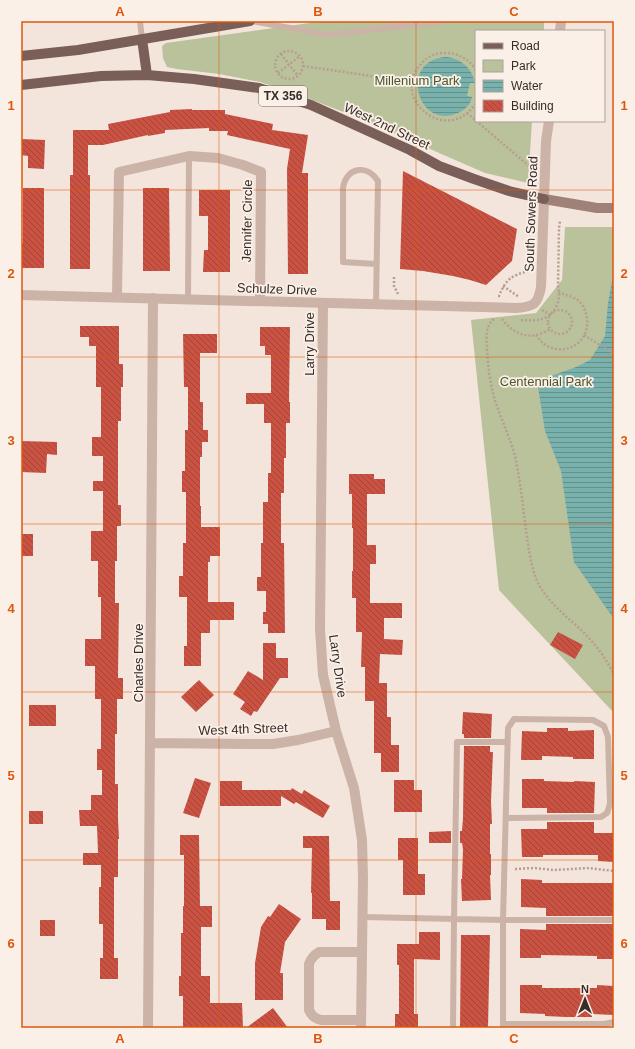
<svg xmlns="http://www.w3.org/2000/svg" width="635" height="1049" font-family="Arial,sans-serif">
  <defs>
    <pattern id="water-rules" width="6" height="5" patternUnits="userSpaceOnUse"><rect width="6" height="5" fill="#79b1ac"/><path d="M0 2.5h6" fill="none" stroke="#64908c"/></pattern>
    <pattern id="building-back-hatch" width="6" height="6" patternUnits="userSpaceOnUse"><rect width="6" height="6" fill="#ca5243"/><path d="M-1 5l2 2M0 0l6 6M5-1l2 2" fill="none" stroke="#a54438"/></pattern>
  </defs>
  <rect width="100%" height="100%" fill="#f3e5dc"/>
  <path fill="#bac29b" d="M324 21H544V31H476V121H532L528 183 485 173 446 156 364 120 297 94 260 82 219 74 177 69 167 67 163 58 162 46 166 43Z
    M565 227H614V723L613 712 499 590 471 320 536 313 562 280Z"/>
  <path fill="url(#water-rules)" d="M446 57C461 58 472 68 475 83H470L467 96 472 97C471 104 465 110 458 113 417 131 398 60 446 57Z
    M614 270V619L574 562 561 471 545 431 538 387 545 378 576 367 590 360 605 336 608 303Z"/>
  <path fill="url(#building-back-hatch)" d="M192 109V110H225V114L273 124 272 130 308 135 302 173H308V274H288L287 169 290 149 227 135 228 131H209V128L165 130V133L148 136V135L103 145H88V175H90V269H70V175H73V130H109L108 124 170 112V110Z
    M21 139 45 140 44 169 28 168V156L21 155Z
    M403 171 517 229 512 261 486 285 470 280 453 276 423 271 400 269Z
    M23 188H44V268H22V243H23Z
    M143 188H169L170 271H143Z
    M199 190H230V272H203L204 250H208V216H199Z
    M80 326H119V364H123V387H121V421H118V505H121V526H117V561H115V603H119L118 678H123V699H117V734H115V784H118V819L119 839H118V877H114V958H118V979H100V958H103V924H99V887H101V865H83V853H98L97 826H80L79 810H91V795H102V770H97V749H101V699H95V666H85V639H101V597H98V561H91V531H103V491H93V481H103V456H92V437H101V387H96V346H89V337H80Z
    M260 327H290L289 402H290V423H286V458H284V493H281V543H284L285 633H268V624H263V612H266V591H257V577H261V543H263V502H268V473H271V423H264V404H246V393H271V355H265V346H260Z
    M183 334H217V353H200V402H203V430H208V442H202V457H200V506H201V527H220V556H210V562H208V602H234V620H210V633H201V666H184V646H187V597H179V576H183V543H186V492H182V471H185V430H188V387H184Z
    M21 441 57 442V455L47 454 46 473 21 472Z
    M349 474H374V479H385V494H367V545H376V564H370V603H402V618H384V639L403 640 402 655 380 654 379 683H387V717H391V745H399V772H381V753H374V701H365V667H361L362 632H356V598H352V571H353V528H352V494H349Z
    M21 534H33V556H21Z
    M558 632 583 645 575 659 550 645Z
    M263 643H276V658H288V678H280L257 712 254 711 251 716 240 709 245 702 233 694 248 671 263 680Z
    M199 680 214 695 196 712 181 697Z
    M29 705H56V726H29Z
    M463 712 492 714 491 738H464V734H462Z
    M547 728H568V731L594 730V759H573V757L542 756V760H521L522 731 547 732Z
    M464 746H490V752H493L491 802 492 824H490V854H491V875H490L491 900 462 901 461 879H462L463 849 462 843H460V831H462L463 818Z
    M195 778 211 783 199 818 183 813Z
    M522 779H544V781L574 782V781L595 782 594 813H547V808H522Z
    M394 780H414V790H422V812H394Z
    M220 781H242V790H291L292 788 302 794 304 790 330 806 323 818 296 802 294 804 281 796V806H220Z
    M29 811H43V824H29Z
    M547 822H594V833H614V862L598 861V855H543V857H522L521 829H547Z
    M451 831V843H429V832Z
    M180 835H199L200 906H212V927H201V976H210V1003H242L243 1028H183V996H179V976H181V933H183V906H184V855H180Z
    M303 836H329L330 901H340V930H326V919H312V893H311L312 848H303Z
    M398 838H418V874H425V895H403V860H398Z
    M521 879 542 880V883H614V916H546V908L521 907Z
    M279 904 301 919 285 942 280 973H283V1000H255V963L261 927 268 916 270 917Z
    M40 920H55V936H40Z
    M546 924H614V959H597V956L541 955V958H520V929L546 930Z
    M419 932H440V960L414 959V1014H418V1028H395V1014H399V965H397V944H419Z
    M461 935H490L488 1028H460Z
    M520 985H542V988H597V985L614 986V1015L592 1014V1017H566L545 1016V1014L520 1013Z
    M273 1008 288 1028H246Z"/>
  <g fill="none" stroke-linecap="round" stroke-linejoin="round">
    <path stroke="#b79d91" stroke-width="2.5" stroke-dasharray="2 2" stroke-linecap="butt" d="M275 65a14 14 0 1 1 28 0a14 14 0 1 1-28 0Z
      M281 54 298 76
      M303 66 412 82
      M476 70C469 59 458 53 445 53 436 52 427 57 421 64 389 98 447 147 476 103
      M278 73 300 56
      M467 113 529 166
      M394 277V286L398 294
      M503 286 519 297
      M498 296H499C506 279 511 276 528 271
      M542 310 551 315
      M548 322a12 12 0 1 1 24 0a12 12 0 1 1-24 0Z
      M494 319C484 328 487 337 487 350 488 366 490 382 494 397 501 421 513 442 517 466 522 492 524 518 528 544 530 558 533 573 539 585 549 603 565 615 580 629 594 642 606 658 614 675
      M502 319C510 329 521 338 536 335 541 334 546 331 551 329
      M521 320C535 321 549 321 556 307 559 301 560 295 558 288L559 228 560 221
      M536 335C539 339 542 343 547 346 571 358 595 336 585 311 584 307 582 304 579 301 573 296 566 296 559 292
      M584 335 614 354
      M515 869 534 868 554 870 589 868 614 871"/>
    <path stroke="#cbb3a7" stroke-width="6" d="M140 21 142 39
      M252 21 328 35 444 21
      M188 299 189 156
      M376 305 378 181C366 163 346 168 343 188V262L376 264
      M363 917 503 920H614
      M503 1024H604L614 1022
      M453 1028 454 919 457 742H507
      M503 1028V920L508 728 514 719 593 720 604 726 608 737 610 804 607 813 601 817 506 818"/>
    <path stroke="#cbb3a7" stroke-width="10" d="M117 297 119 172 189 156 218 158 243 165 261 172 260 301
      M323 303 320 629 323 675 336 731 354 788 362 840 363 878 361 1028
      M150 743 249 744H273L298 740 336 731
      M361 1020H321C314 1018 312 1016 309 1010V964C311 958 314 955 319 952H362
      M148 1028 153 298"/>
    <path stroke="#cbb3a7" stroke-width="10" d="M560 31 561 21
      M21 295 516 308C534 307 538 304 541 287L546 141 549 121"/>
    <path stroke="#9f8178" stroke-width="10" d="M544 199 597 208H614"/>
    <path stroke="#7a5f58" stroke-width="10" d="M142 39 147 75
      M21 56 78 50 250 21
      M21 85 101 76 147 75 194 79 259 88 311 105 410 150 439 166 474 179 509 191 544 199"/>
  </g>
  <path fill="none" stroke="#df570d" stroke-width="1" stroke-opacity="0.55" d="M219 21V1028M416 21V1028M21 190H614M21 357H614M21 524H614M21 692H614M21 860H614"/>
  <g text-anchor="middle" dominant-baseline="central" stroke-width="3.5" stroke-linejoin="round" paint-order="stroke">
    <rect fill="#faf0e8" stroke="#726662" stroke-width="1" x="259" y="86" width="48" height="20" rx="3"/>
    <g font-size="12" font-weight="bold" fill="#382b28">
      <text x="283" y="96">TX 356</text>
    </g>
    <g font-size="13" fill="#4c572b" stroke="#faf0e8">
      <text x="417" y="80">Millenium Park</text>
      <text x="546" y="381">Centennial Park</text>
    </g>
    <g font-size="13" fill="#382b28" stroke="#faf0e8">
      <text transform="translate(387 126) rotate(25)">West 2nd Street</text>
      <text transform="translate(531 214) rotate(-88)">South Sowers Road</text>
      <text transform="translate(247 221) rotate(-89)">Jennifer Circle</text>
      <text transform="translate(277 289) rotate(2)">Schulze Drive</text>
      <text transform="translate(309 344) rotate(-90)">Larry Drive</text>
      <text transform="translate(138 663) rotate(-90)">Charles Drive</text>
      <text transform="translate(338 666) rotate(82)">Larry Drive</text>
      <text transform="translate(243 729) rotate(-2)">West 4th Street</text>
    </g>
  </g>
  <rect width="635" height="1049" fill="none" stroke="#faf0e8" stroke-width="44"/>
  <rect x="475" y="30" width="130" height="92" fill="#faf0e8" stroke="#aca19b"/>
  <rect x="483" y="43" width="20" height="6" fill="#7a5f58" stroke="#aca19b"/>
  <text x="511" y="50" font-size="12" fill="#382b28">Road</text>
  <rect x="483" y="60" width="20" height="12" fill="#bac29b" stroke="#aca19b"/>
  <text x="511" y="70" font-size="12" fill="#382b28">Park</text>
  <rect x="483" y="80" width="20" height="12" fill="url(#water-rules)" stroke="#aca19b"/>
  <text x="511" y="90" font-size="12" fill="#382b28">Water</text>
  <rect x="483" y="100" width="20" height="12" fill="url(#building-back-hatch)" stroke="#aca19b"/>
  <text x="511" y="110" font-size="12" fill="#382b28">Building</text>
  <g transform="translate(585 999)" stroke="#faf0e8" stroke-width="3" paint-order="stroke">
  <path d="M0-3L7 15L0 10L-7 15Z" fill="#382b28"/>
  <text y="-6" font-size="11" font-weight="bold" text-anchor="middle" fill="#382b28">N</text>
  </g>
  <rect x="22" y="22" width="591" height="1005" fill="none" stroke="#df570d" stroke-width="1.5"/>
  <g font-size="13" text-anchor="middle" font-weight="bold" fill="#df570d">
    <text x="120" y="16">A</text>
    <text x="318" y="16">B</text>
    <text x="514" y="16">C</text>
    <text x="11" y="110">1</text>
    <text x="624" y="110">1</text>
    <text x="11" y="278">2</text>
    <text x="624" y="278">2</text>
    <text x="11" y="445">3</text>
    <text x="624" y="445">3</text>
    <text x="11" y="613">4</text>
    <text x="624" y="613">4</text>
    <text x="11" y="780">5</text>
    <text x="624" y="780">5</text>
    <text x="11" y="948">6</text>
    <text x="624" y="948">6</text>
    <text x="120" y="1043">A</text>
    <text x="318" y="1043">B</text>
    <text x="514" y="1043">C</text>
  </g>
</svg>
